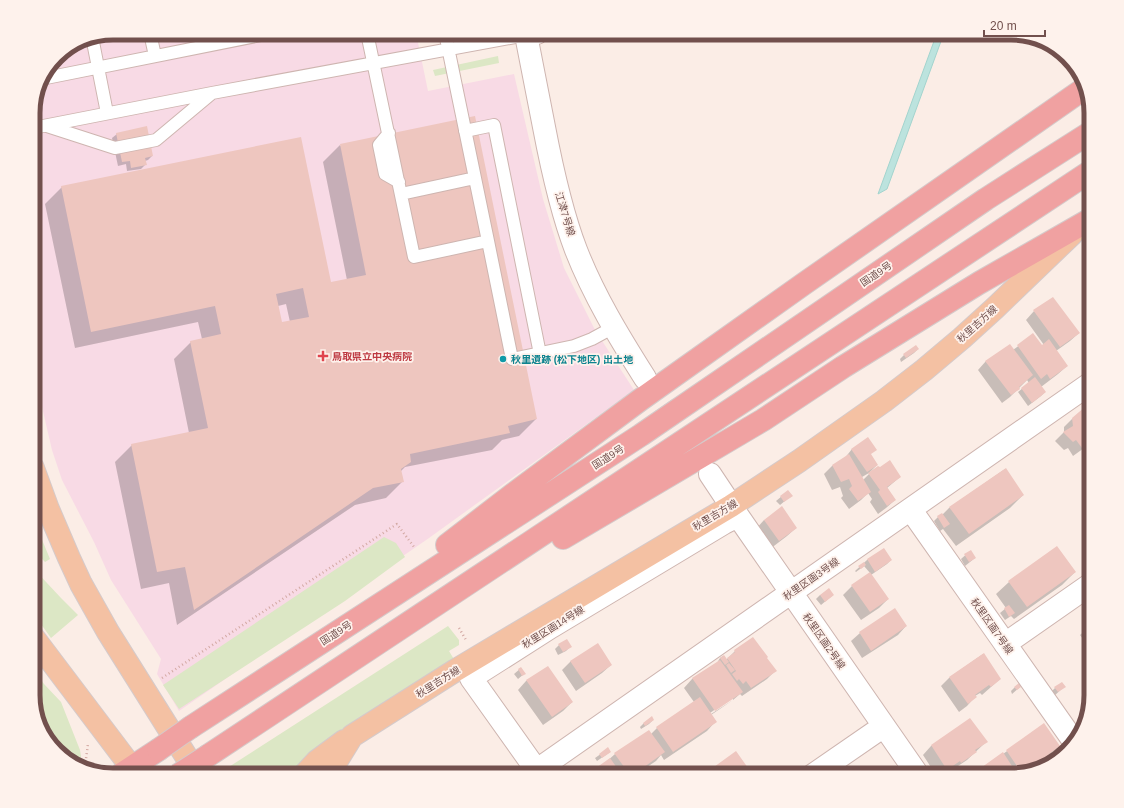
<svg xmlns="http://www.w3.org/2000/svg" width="1124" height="808" font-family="Arial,'Noto Sans JP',sans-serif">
  <rect width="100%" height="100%" fill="#fbede6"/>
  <path fill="#f8dae5" d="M113 33H416L428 91 514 74 543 199 564 268 595 330 634 390 429 538 179 711 157 674 161 659 111 580 94 542 62 480 52 450 39 394 33 383V107L41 78 60 53 82 39Z"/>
  <path fill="#dce7c5" d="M436 33H465L424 42 422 36Z
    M498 56 499 63 435 76 433 70Z
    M33 518 50 559 45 562 33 549Z
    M384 537 396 543 405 557 345 601 179 709 163 685Z
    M33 568 61 598 78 615 51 638 33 613Z
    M448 626 459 640V645L449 651 455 661 316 748 292 771 290 775H223L221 772Z
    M33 668 44 684 61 702 80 750 81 756 80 764 64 759 44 735 33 700Z"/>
  <path fill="#bce3de" stroke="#a3d4ce" d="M937 33H944L887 189 878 194Z"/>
  <path fill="#0003" fill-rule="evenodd" d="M117 134 152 156 148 160 145 161V165L141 169 127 171 126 164 118 166 112 138Z
    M340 145 536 419 519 436 502 440 492 450 405 467 400 472 402 482 386 498 355 505 177 625 169 583 141 589 115 462 132 445 189 433 174 359 191 342 202 339 198 322 75 348 45 204 62 187 331 283 347 280 323 162ZM286 304 290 322 281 324 278 306Z
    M1034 311 1079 333 1070 341 1056 351 1067 366 1058 374 1041 387 1045 392 1041 396 1028 406 1018 392 1029 383 1027 380 1010 397 1002 403 978 370 986 361 1013 350 1033 335 1041 346 1044 345 1026 320Z
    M918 349 914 353 901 362 900 359 904 355Z
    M1091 416V443L1073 456 1068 448 1064 450 1055 441 1064 432V427L1072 419Z
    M852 449 870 455 877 465 870 472V473L900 477 887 488 895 500 886 508 878 514 870 502 872 499 868 493 861 500 849 509 841 498 843 496 840 487 832 490 824 474 832 466 844 459ZM869 473V474L863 480 862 477Z
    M1005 469 1023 495 1010 508 956 546 943 529 940 531 934 521 938 517 942 515 949 508Z
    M788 491 791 496 780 505 776 501Z
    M764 520 796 528 787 536 770 549 756 529Z
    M884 549 891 560 887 564 871 575 888 599 879 608 861 620 843 595 852 586 870 573 864 566 856 572 855 571 867 560Z
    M970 551 975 558 965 566 961 559Z
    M1075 572 1062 585 1014 619 1011 616 1005 620 1000 613 1006 608 996 594 1009 582Z
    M820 595H833L821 605 816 599Z
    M1091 625V650L1080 635Z
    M906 626 898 635 862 658 851 641 860 633Z
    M559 645 570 647 566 651 558 655 555 649Z
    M735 651 766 658 775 671 767 679 742 696 740 694 733 700 711 715 715 722 707 731 664 760 661 755 656 761 635 775H588L606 762 615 754 651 734 657 728 694 702 684 688 692 679 717 663 720 658 723 656 726 660ZM733 697V700L711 714 710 713Z
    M983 654 1000 679 982 695 980 693 975 696V697L967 706 959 712 941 686 949 678Z
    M571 661 611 665 602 673 576 691 562 670Z
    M521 668 524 674 518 679 514 674Z
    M547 668 572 702 563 711 543 725 518 690 526 681Z
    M1015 687H1020L1012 694 1011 691Z
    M1064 687 1054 696 1051 692 1055 688Z
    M970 719 986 742 967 760 952 770 951 768 942 775H936L923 755 931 746Z
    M653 720 649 724 641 729 640 727 644 723Z
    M1043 725 1059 746 1040 764 1031 770 1025 772 1024 771 1022 773 1011 775H972L1003 754Z
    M608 749 610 752 597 761 595 758Z"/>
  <path fill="#eec6bf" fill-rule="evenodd" d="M475 116 537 419 508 426 510 433 410 454 411 462 401 469 404 482 373 488 194 610 185 567 157 572 131 444 208 428 190 341 221 334 215 306 91 332 61 186 301 137 331 282 366 275 340 144ZM303 288 309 317 282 322 276 294Z
    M147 126 153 156 145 158 147 165 131 168 130 161 122 162 116 133Z
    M1053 297 1080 333 1060 347 1033 310Z
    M1033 333 1042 345 1049 339 1068 366 1050 379 1047 374 1041 379 1017 345Z
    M1010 344 1033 375 1019 387 1020 389 1011 395 985 361Z
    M916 345 919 349 906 358 903 354Z
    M1035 377 1046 392 1032 403 1021 388Z
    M1086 406 1091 414V442L1082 448 1076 440 1073 442 1063 432 1073 426 1072 418Z
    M868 437 877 450 871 454 878 465 867 472 851 449Z
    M849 454 871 492 858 501 849 489 852 486 849 479 841 482 832 465Z
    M890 460 901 477 887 487 896 500 887 506 878 492 880 490 868 473 878 466 880 467Z
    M1006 468 1024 495 969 534 949 507Z
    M788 490 793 496 784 502 780 496Z
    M782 506 797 528 779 541 764 520Z
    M942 513 950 524 944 528 937 516Z
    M1057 546 1076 572 1027 607 1008 581Z
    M884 548 892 560 875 572 867 559Z
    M971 550 976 558 969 562 964 554Z
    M864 562 866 565 861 569 858 566Z
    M870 572 889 599 870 612 851 585Z
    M829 588 834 595 825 602 820 595Z
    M1009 605 1015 613 1009 617 1004 608Z
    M895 608 907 626 871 651 859 632Z
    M753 637 768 657 767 658 777 671 751 688 746 681 743 684 739 679 737 681 732 674 736 671 727 658 735 652 734 650Z
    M567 639 572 647 563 652 558 644Z
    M598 643 612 665 585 683 570 661Z
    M984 653 1001 679 991 687 989 685 975 695 977 697 968 704 949 677Z
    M724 655 729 662 725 665 720 658Z
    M720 660 743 692 715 711 692 678Z
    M729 663 735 670 731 673 726 665Z
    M548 666 573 702 552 717 526 680Z
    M521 667 526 674 522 676 518 669Z
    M1062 682 1066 687 1058 692 1054 687Z
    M1019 683 1021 687 1017 690 1014 687Z
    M700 697 717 722 673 752 656 727Z
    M652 716 654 720 645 726 643 723Z
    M970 718 988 742 975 750 977 752 961 763 960 761 947 770 931 745Z
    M1044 723 1060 746 1049 754 1050 756 1035 766 1033 763 1021 772 1006 750Z
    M649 730 665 752 633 775H630L614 753Z
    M608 747 611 752 602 758 599 754Z
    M736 751 753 775H709L707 772Z
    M1003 752 1017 774 1011 775H971Z
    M610 758 622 775H586Z
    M476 768 480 775H466Z"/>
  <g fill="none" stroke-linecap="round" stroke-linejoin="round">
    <path stroke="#d9c6c0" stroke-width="22" stroke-dasharray="22 11" stroke-linecap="butt" d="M645 378 698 455"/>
    <g stroke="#ceb5b0" stroke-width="14">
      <path id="lane" d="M150 33 155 56
        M206 33 208 45
        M367 33 414 257 488 241 445 33
        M92 37 107 113
        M41 79 271 33
        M47 126 115 148 156 140 211 94
        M33 128 212 93 526 35
        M465 131 494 125 540 354
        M389 133 379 145 385 174 399 182
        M401 194 475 178
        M488 241 512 359 574 346 592 339 614 327"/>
    </g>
    <g stroke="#ceb5b0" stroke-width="24">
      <path id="street" d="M526 35C532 66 538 97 544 127 552 169 561 211 576 250 594 296 619 337 645 378
        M710 474 738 516 918 775
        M911 510 1075 743
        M1005 644 1091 584
        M530 775 1091 383
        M540 775 471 678 551 627 724 523 738 516
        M813 775 884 726"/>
    </g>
    <g stroke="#d0b3ad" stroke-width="24">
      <path id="secondary" d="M526 33V35L537 33"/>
    </g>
    <g stroke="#d5caca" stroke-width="24">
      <path id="primary" d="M33 468 48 509 69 558 81 584 108 632 189 761 196 775
        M33 637 132 768
        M304 775 317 761 344 741
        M329 775 333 767 352 736 456 670 731 506 799 461 884 401 924 370 962 338 995 308 1072 234"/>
    </g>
    <g stroke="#d5caca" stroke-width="24">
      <path id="highway" d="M563 538 763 420 843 367 979 283 1091 219
        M447 545 512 495 640 400 805 283 1085 88
        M191 727 641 435 986 199 1091 132
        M209 755 1091 171
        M120 775 158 750"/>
    </g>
    <path stroke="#d3a9a3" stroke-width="2.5" stroke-dasharray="1 3" stroke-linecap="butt" d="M459 628 466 640
      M162 678 397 524 414 547
      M85 766 88 744"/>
    <use href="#lane" stroke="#fff" stroke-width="12"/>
    <use href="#street" stroke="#fff" stroke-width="22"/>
    <use href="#secondary" stroke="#fff" stroke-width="22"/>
    <use href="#primary" stroke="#f4c1a3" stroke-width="22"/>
    <use href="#highway" stroke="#f0a1a1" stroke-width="22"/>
    <g stroke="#d5caca" stroke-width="24" stroke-linecap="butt">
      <path id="highway-bridge" d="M158 750 191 727
        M178 775 209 755"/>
    </g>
    <use href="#highway-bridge" stroke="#f0a1a1" stroke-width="22"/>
  </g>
  <path fill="#e0444e" stroke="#fef2ec" stroke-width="1.5" d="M321 350h4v4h4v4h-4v4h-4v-4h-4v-4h4z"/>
  <circle fill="#0f9aa8" stroke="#fef2ec" stroke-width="1.5" cx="503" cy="359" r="4"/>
  <g text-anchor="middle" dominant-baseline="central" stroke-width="3.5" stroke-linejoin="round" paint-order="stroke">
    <g font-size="10" fill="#72504d" stroke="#fef2ec">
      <text transform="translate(565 214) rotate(73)">江津7号線</text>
      <text transform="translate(876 274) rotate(-34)">国道9号</text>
      <text transform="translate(977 324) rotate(-42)">秋里吉方線</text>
      <text transform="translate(608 457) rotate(-33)">国道9号</text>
      <text transform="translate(715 515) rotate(-31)">秋里吉方線</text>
      <text transform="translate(811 579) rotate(-35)">秋里区画3号線</text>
      <text transform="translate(992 626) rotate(55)">秋里区画7号線</text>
      <text transform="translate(553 627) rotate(-32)">秋里区画14号線</text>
      <text transform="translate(336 633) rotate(-33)">国道9号</text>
      <text transform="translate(824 641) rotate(55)">秋里区画2号線</text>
      <text transform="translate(438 682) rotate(-32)">秋里吉方線</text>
    </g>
    <g font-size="10" font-weight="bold" fill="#be3a42" stroke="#fef2ec" text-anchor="start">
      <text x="332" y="356">鳥取県立中央病院</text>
    </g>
    <g font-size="10" font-weight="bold" fill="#0d838f" stroke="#fef2ec" text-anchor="start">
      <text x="511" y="359">秋里遺跡 (松下地区) 出土地</text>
    </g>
  </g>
  <path d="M0 0H1124V808H0ZM113 40H1011A73 73 0 0 1 1084 113V695A73 73 0 0 1 1011 768H113A73 73 0 0 1 40 695V113A73 73 0 0 1 113 40Z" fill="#fef2ec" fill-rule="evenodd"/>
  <path fill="none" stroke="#72504d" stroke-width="5" d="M113 40H1011A73 73 0 0 1 1084 113V695A73 73 0 0 1 1011 768H113A73 73 0 0 1 40 695V113A73 73 0 0 1 113 40Z"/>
  <path d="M984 30v6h61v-6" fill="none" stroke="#72504d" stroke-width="2"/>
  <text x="990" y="30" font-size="12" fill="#72504d" stroke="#fef2ec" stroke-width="3" paint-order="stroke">20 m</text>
</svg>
